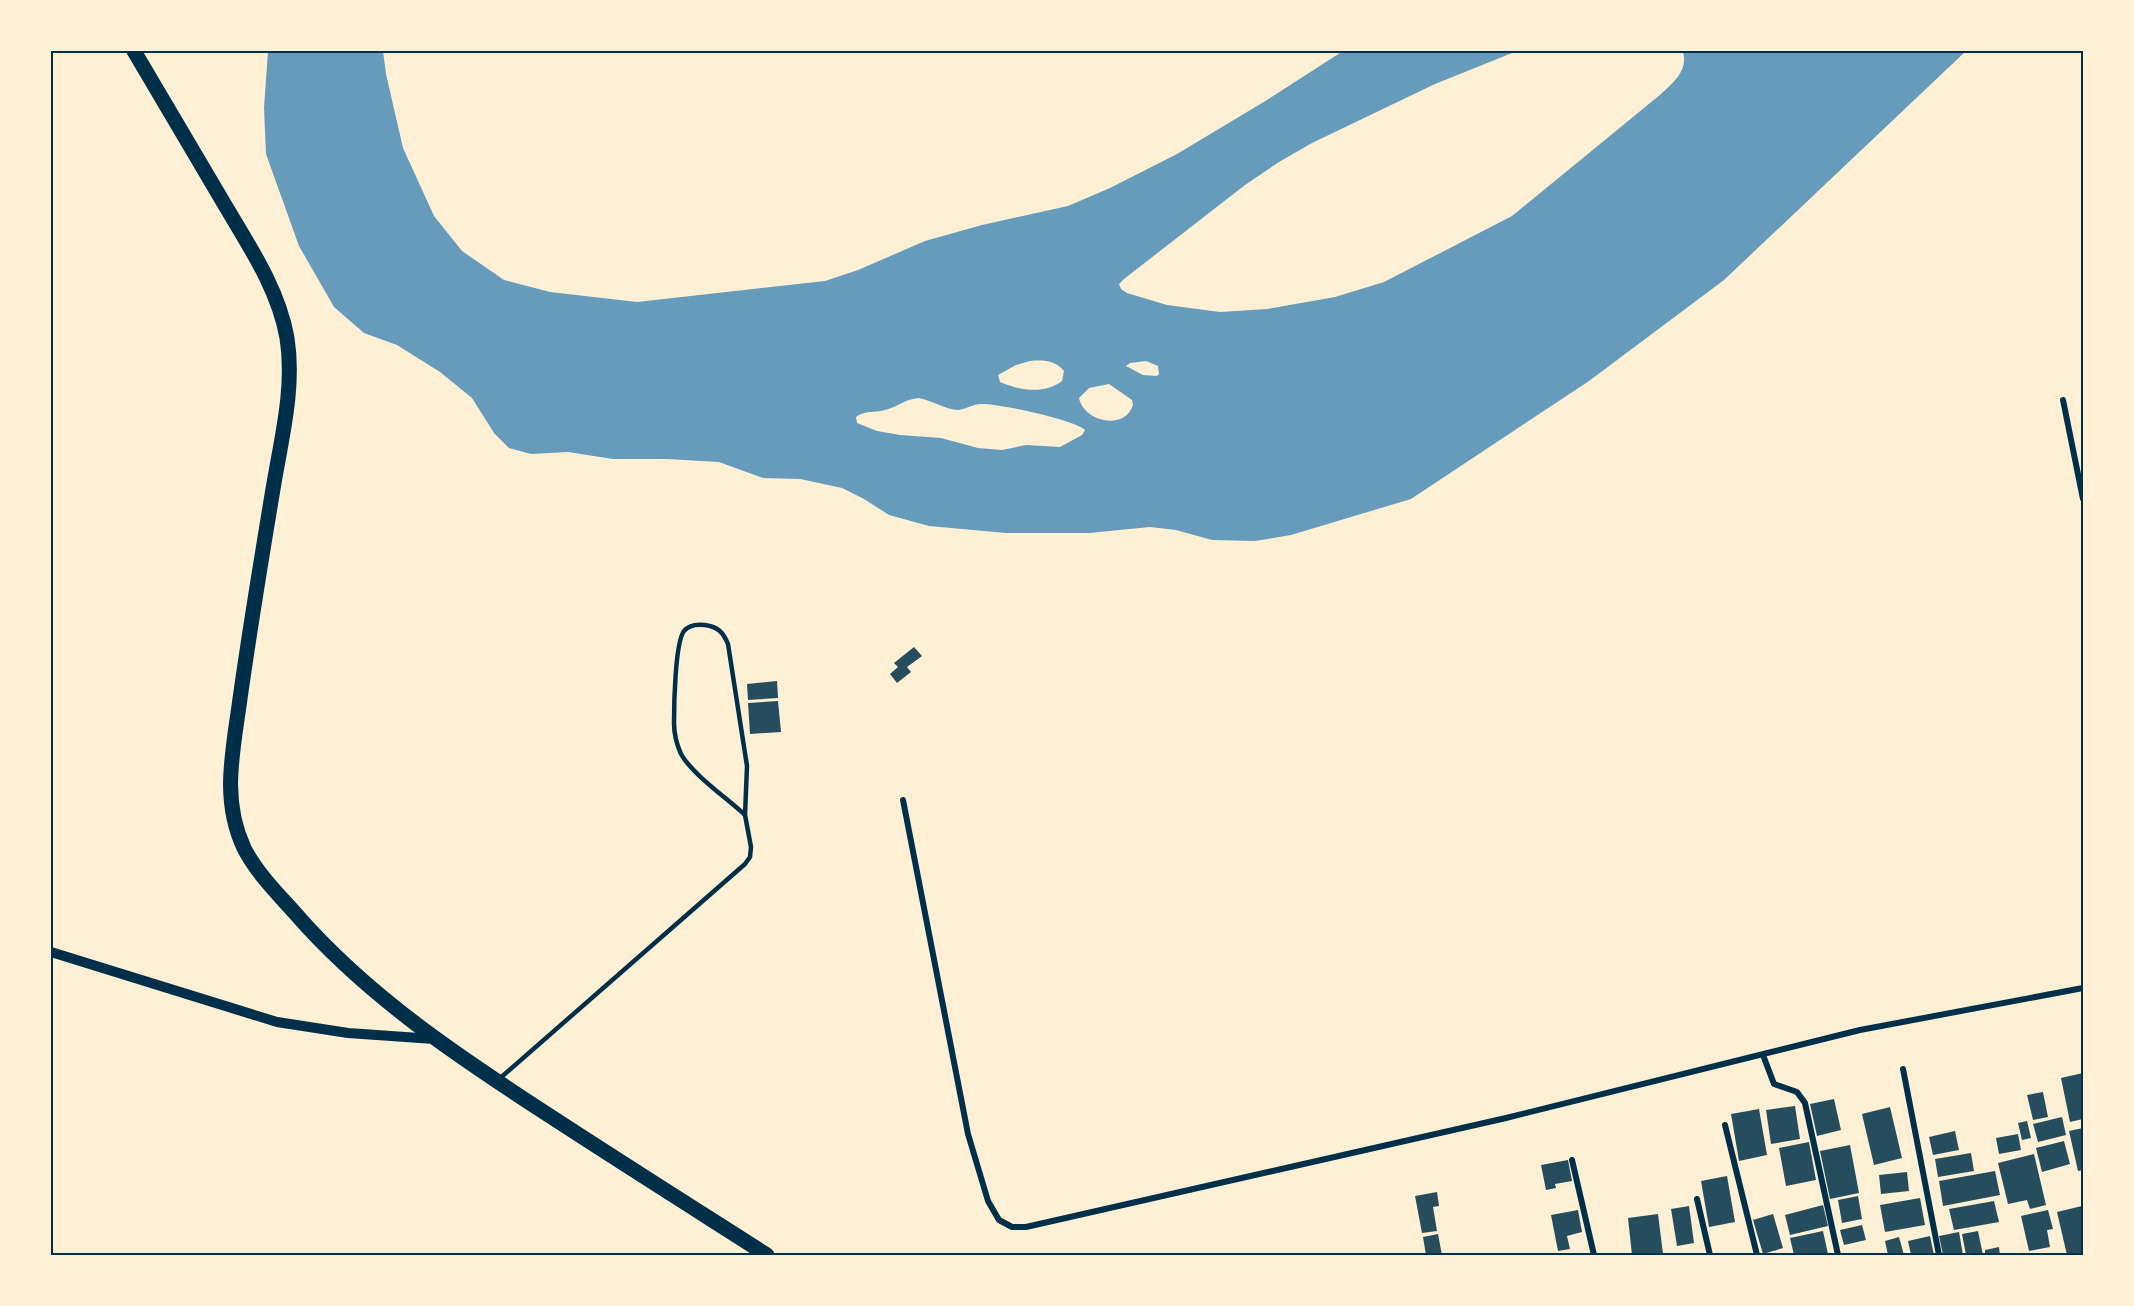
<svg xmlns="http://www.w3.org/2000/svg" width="2134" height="1306" font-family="'Alegreya Sans',sans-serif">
  <rect width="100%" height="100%" fill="#fdf0d5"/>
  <path fill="#669bbc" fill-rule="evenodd" d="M268 51H383L386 74 403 148 434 216 462 251 504 280 550 292 637 302 825 281 858 270 925 241 982 225 1068 206 1110 188 1177 154 1267 100 1343 51H1517L1435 84 1312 143 1279 162 1245 185 1124 279 1119 284 1121 289 1127 293 1167 305 1220 312 1267 309 1335 297 1384 282 1512 216 1661 94C1674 82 1688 71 1683 51H1966L1724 280 1589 381 1411 499 1291 535 1255 541 1212 540 1176 530 1150 527 1089 533H1006L929 526 889 515 864 499 842 488 800 479 763 478 719 462 667 459H613L568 452 531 454 509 448 494 433 472 398 440 372 397 345 364 333 334 307 299 246 266 154 264 108ZM1030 361C1043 360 1055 360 1064 371L1062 381C1044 395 1019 390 1000 382L998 375 1016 365ZM1146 361 1158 366 1159 374 1157 376 1143 375 1126 366 1130 363ZM1109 384 1132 400 1133 405C1125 431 1084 422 1079 398L1089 388ZM918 398C931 400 947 410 958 410 966 409 973 404 981 404 997 403 1076 420 1085 430L1082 435 1060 447 1026 445 1002 450 978 448 941 438 900 435 877 431 857 423 856 417C865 410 874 413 885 410 897 407 903 400 918 398Z"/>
  <path fill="#264d5e" d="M914 647 922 656 907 667 911 672 897 683 890 674 898 667 894 663Z
    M777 681 778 698 748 700 747 684Z
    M778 701 781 732 750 734 748 703Z
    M2083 1073V1119L2070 1122 2061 1078Z
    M2043 1092 2048 1117 2033 1120 2027 1095Z
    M1834 1099 1841 1130 1817 1136 1810 1104Z
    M1795 1106 1800 1139 1771 1144 1766 1110Z
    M1890 1107 1902 1158 1874 1165 1862 1114Z
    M1759 1109 1767 1155 1739 1161 1731 1114Z
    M2062 1117 2066 1135 2038 1142 2033 1124Z
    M2027 1121 2031 1138 2022 1140 2018 1123Z
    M2083 1128V1170L2078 1171 2069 1131Z
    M1955 1131 1959 1150 1933 1155 1929 1137Z
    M2018 1134 2021 1150 1999 1154 1996 1138Z
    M2064 1141 2070 1164 2042 1172 2036 1148Z
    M1809 1142 1816 1180 1786 1186 1779 1148Z
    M1850 1145 1859 1193 1830 1199 1820 1151Z
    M1971 1153 1974 1171 1938 1177 1935 1159Z
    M2034 1154 2046 1205 2030 1209 2027 1200 2008 1204 1998 1163Z
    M1568 1160 1572 1181 1555 1184 1556 1188 1546 1190 1541 1165Z
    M1995 1171 2000 1195 1943 1206 1939 1181Z
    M1907 1172 1909 1191 1881 1194 1879 1175Z
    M1727 1176 1735 1222 1709 1227 1701 1181Z
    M1437 1192 1439 1206 1433 1207 1437 1231 1422 1233 1415 1196Z
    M1858 1196 1862 1219 1842 1223 1838 1200Z
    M1920 1198 1925 1225 1885 1232 1880 1205Z
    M1994 1201 1999 1222 1954 1230 1949 1209Z
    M1823 1205 1828 1226 1790 1235 1785 1215Z
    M1689 1206 1694 1243 1677 1246 1671 1209Z
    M2082 1206 2083 1255H2067L2057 1212Z
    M1578 1210 1582 1232 1567 1236 1570 1249 1558 1251 1551 1215Z
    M2048 1210 2053 1229 2047 1230 2050 1247 2029 1251 2021 1216Z
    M1658 1214 1663 1254 1632 1255 1628 1218Z
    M1773 1214 1783 1248 1763 1254 1753 1220Z
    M1862 1225 1866 1240 1844 1245 1840 1230Z
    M1823 1231 1828 1254 1794 1255 1790 1238Z
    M1978 1231 1983 1255H1966L1962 1234Z
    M1959 1232 1963 1255H1943L1939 1236Z
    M1438 1234 1442 1255H1426L1423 1237Z
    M1930 1236 1934 1255H1911L1908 1241Z
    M1899 1237 1904 1255H1888L1885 1241Z
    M1999 1247 2000 1255H1985V1250Z"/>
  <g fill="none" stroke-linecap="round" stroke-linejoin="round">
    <path stroke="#003049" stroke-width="4.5" d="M498 1080 745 864 750 857 751 847 745 815 747 766 728 644C723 632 718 627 705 625 697 624 689 625 684 631 675 643 674 706 674 723 674 733 677 745 681 754 692 774 728 799 745 815"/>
    <path stroke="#003049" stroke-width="6" d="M2063 400 2083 499
      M903 800 968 1134 988 1201 999 1220 1012 1227H1026L1506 1118 1860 1030 2083 988
      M1763 1055 1774 1084 1797 1092 1805 1103 1838 1255
      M1903 1069 1939 1255
      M1725 1125 1757 1255
      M1572 1160 1594 1255
      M1697 1199 1710 1255"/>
    <path stroke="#003049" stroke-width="10" d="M51 952 277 1022 348 1033 434 1039"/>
    <path stroke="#003049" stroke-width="15" d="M134 51C162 99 191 147 219 195 245 240 278 286 287 338 295 388 281 440 273 489 261 561 249 633 239 706 232 756 222 801 244 848 256 872 277 893 295 913 367 996 459 1057 550 1116 622 1163 695 1209 767 1255"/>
  </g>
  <rect width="2134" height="1306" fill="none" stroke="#fdf0d5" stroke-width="105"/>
  <rect x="52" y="52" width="2030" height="1202" fill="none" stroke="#003049" stroke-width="2"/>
</svg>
